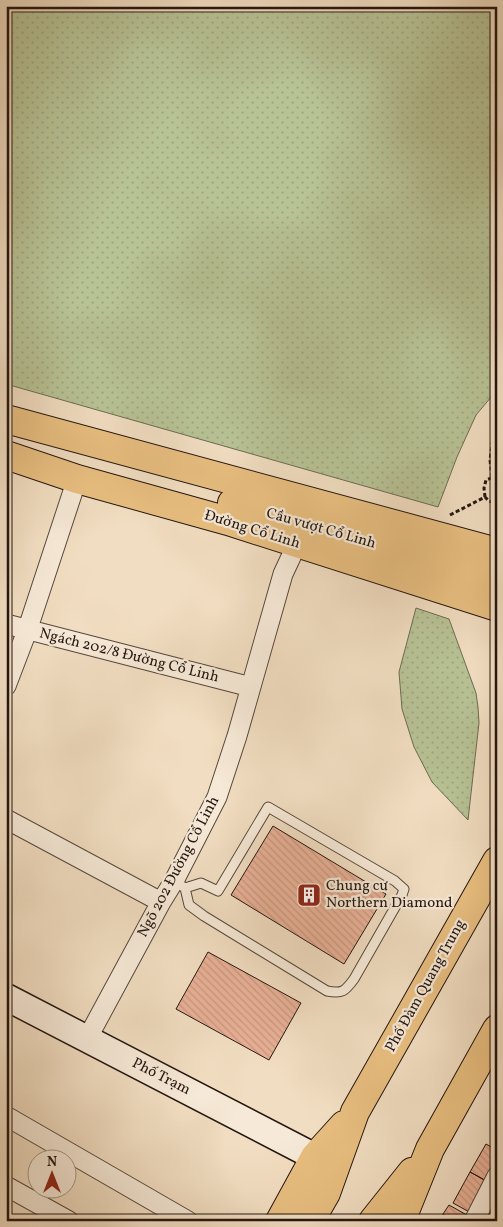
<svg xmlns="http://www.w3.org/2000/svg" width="503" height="1227" font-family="Vollkorn,serif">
  <defs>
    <pattern id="grass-dots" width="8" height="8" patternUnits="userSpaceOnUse" patternTransform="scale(1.25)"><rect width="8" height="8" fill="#b7c295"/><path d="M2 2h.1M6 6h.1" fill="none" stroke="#9da67f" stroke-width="1.8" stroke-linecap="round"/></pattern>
    <pattern id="building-back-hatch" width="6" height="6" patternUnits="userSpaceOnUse" patternTransform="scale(1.25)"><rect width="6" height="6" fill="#e8b096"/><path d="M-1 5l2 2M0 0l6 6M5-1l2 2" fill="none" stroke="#c79780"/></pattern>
  </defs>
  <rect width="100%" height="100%" fill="#f1ddc1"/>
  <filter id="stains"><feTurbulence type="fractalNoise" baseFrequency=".004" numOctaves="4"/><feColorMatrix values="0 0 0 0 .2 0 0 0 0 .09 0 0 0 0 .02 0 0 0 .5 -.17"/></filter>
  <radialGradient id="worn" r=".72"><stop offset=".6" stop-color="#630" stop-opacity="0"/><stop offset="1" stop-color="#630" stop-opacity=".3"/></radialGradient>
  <path fill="url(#grass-dots)" stroke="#6d6c52" d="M6 6H497V330L493 338 497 340V390L476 415 457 457 438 507 6 384Z
    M416 608 449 619 476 693 478 707 479 723 468 820 432 782 414 747 402 709 399 672Z"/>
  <path fill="url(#building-back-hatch)" stroke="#231610" d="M273 826 386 894 344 964 231 895Z
    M208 952 301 1003 269 1060 176 1009Z
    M486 1144 497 1150V1172L490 1183 470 1172Z
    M470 1172 490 1183 473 1214 453 1203Z
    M493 1199 497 1201V1213L488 1208Z
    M449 1205 474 1219 472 1221H455L443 1214Z
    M484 1206 494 1212 489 1221H478Z
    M494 1212 497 1213V1221H489Z
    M443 1214 455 1221H439Z"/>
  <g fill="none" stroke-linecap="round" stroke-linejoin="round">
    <g stroke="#56483c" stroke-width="11">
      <path id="lane" d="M174 881 185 888 189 905 204 916 327 991C343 994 345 991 354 979L402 895 404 889 395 881 268 807 218 891 201 883 185 888"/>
    </g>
    <g stroke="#56483c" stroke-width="21">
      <path id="street" d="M6 624 251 687
        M6 686 27 631 77 479
        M6 819 161 902
        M87 1039 161 902 174 881 217 797 237 736 283 574 297 544
        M6 1116 188 1221
        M6 1186 69 1221
        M474 1221 497 1176"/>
    </g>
    <g stroke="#231610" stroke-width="29">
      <path id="secondary" d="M6 997 315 1157"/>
    </g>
    <g stroke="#231610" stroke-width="30">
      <path id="primary" d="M6 419 497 552
        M6 455 77 479 228 521 497 607
        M232 503 497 581"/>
    </g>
    <g stroke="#231610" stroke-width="30">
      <path id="highway" d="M280 1221 315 1157 344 1125
        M310 1221 326 1193 355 1112 497 861
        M373 1221 412 1172
        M401 1221 430 1149 497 1029"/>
    </g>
    <path stroke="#231610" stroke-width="3" stroke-dasharray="4 2.5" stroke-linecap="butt" d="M492 477 490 460 494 429 497 425
      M485 497 484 488 486 480 497 476
      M450 515 485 497 489 501 497 504"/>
    <use href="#lane" stroke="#f6e9d7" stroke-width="9"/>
    <use href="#street" stroke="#f6e9d7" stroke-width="19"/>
    <use href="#secondary" stroke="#f6e9d7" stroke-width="26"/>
    <use href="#primary" stroke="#e8be80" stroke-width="28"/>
    <use href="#highway" stroke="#e8be80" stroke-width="28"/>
  </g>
  <defs>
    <g id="building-square" transform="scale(1.25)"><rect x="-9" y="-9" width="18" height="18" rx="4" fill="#8f2418" stroke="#f6e9d7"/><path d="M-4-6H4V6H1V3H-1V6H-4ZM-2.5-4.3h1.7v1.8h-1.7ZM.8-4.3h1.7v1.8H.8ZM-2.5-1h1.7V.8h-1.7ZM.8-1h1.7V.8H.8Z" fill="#fff"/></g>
  </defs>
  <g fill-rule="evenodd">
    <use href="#building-square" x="309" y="895"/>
  </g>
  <g text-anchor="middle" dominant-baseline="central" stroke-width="4.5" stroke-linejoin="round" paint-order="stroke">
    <g font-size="15" fill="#231610" stroke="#f6e9d7">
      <text transform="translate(321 529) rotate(16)">Cầu vượt Cổ Linh</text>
      <text transform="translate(252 530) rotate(17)">Đường Cổ Linh</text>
      <text transform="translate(129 656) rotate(14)">Ngách 202/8 Đường Cổ Linh</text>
      <text transform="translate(179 867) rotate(-62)">Ngõ 202 Đường Cổ Linh</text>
      <text transform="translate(426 986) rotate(-61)">Phố Đàm Quang Trung</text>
      <text transform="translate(161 1077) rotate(27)">Phố Trạm</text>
    </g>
    <g font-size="15" fill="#231610" stroke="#f6e9d7" text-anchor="start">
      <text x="326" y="886">Chung cư<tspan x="326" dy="17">Northern Diamond</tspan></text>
    </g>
  </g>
  <rect width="503" height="1227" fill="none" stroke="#f1ddc1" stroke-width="25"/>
  <rect x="8" y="8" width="488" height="1212" fill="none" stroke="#231610" stroke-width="2.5"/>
  <rect x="12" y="12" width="478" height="1202" fill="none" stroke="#231610"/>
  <g transform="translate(52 1174)"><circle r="24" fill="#f6e9d7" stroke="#a29587"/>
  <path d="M0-4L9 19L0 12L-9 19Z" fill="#8f2418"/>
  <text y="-8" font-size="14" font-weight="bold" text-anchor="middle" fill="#231610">N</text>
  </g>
  <rect width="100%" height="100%" filter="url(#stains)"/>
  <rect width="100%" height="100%" fill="url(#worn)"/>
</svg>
